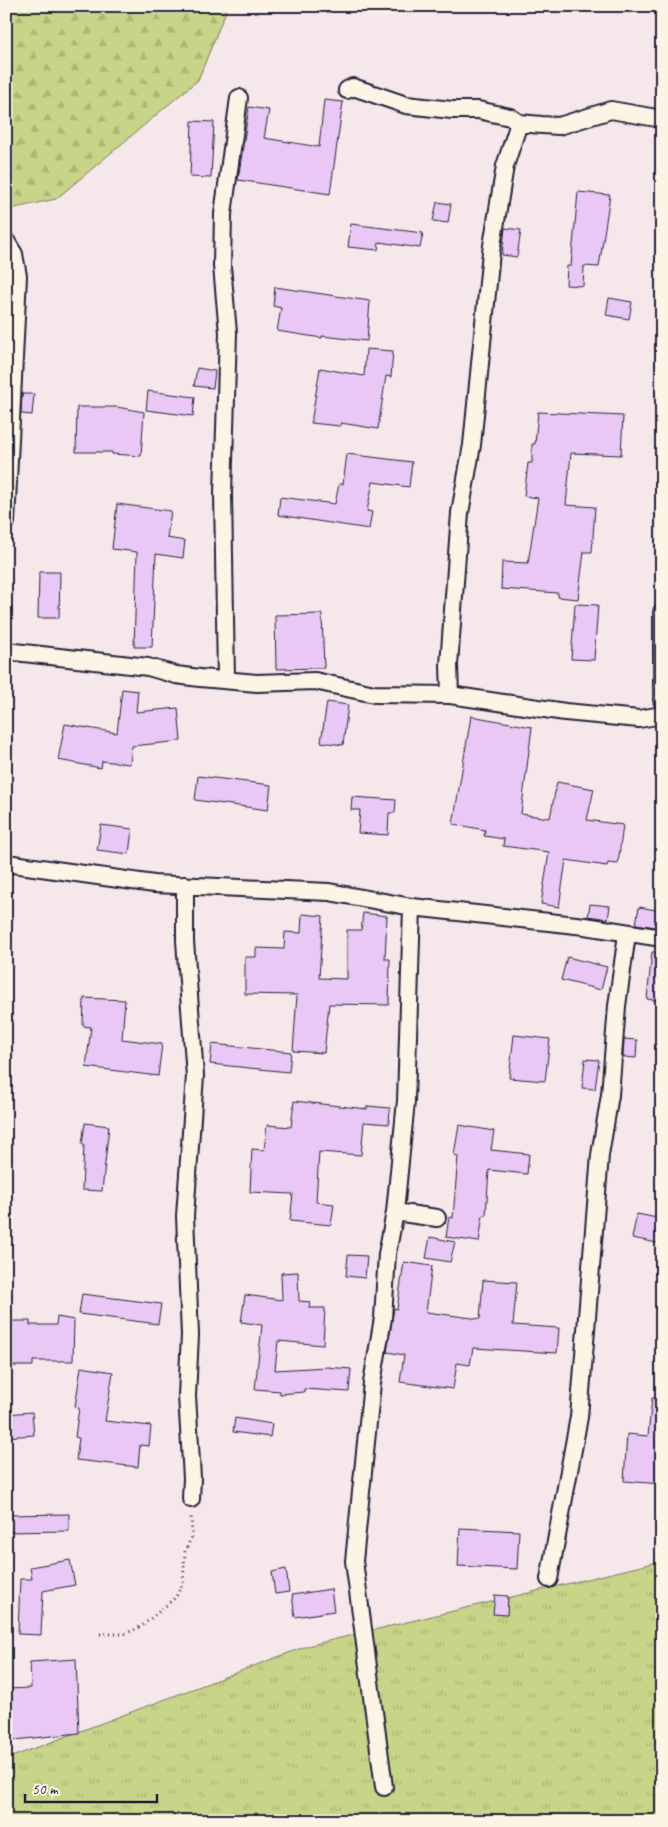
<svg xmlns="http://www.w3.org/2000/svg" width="668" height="1827" font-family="Caveat,sans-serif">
  <defs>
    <pattern id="grass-tufts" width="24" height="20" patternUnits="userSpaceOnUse" patternTransform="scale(1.25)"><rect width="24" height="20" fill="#c8d488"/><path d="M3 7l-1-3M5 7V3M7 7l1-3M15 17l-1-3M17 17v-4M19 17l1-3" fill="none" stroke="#acb676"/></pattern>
    <pattern id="forest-firs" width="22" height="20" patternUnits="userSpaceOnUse" patternTransform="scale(1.25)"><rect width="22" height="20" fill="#c8d488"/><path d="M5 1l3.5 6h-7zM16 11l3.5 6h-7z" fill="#acb676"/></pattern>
  </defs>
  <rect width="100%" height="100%" fill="#f6e8ea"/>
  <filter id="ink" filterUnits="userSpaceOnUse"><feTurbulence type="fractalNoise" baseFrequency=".02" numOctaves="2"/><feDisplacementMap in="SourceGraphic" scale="10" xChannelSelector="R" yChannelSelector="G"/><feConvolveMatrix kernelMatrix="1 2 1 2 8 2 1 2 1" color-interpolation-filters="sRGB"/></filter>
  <g filter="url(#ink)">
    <path fill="url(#grass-tufts)" stroke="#757b62" d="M662 1561V1821H6V1759L307 1646Z"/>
    <path fill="url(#forest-firs)" stroke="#757b62" d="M6 6H228L198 80 56 199 6 210Z"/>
    <path fill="#e9c8f5" stroke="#22223b" d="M324 100 343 102 330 194 238 180 249 107 269 110 264 138 319 147Z
      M192 121 214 122 211 178 190 177Z
      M578 192 610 195 599 267 584 266 583 286 566 285 567 266H571Z
      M437 202 451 204 448 223 433 221Z
      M351 224 423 233 420 248 379 242 378 250 348 247Z
      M505 228 521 230 517 257 502 255Z
      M275 287 370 301 367 341 322 336V338L277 331 281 308 273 306Z
      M609 298 632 302 629 319 606 315Z
      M366 349 393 351 391 377 386 376 378 429 341 423 340 426 311 423 320 368 364 376Z
      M197 368 215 371 213 388 194 386Z
      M148 391 195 397 193 416 146 410Z
      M22 394H34L32 415 21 414Z
      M77 407H117L144 412 141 456 112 454V452H76Z
      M538 412 623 416 621 455 571 453 566 505 595 507 592 552H584L578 599 558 597V593L501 589 502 562 528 563 538 498 524 496 528 463H532V444H535Z
      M347 454 412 462 409 487 373 482 367 511 372 512 369 529 278 515 280 497 335 504 339 484H343Z
      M117 504 171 511 167 538 185 541 183 558 156 554 152 647H134L137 552 112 549Z
      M39 572H60L59 618H38Z
      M575 604 598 605 594 660 571 659Z
      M322 614 324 668 276 669 275 615Z
      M122 689 138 691 136 712 178 708 181 741 132 746 130 764 102 761 101 768 58 760 65 724 117 733Z
      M327 702 348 705 343 745 321 742Z
      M471 716 532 727 521 814 550 818 557 782 594 789 587 820 623 825 618 864 608 863 607 866 566 860 559 907 541 904 549 852 503 846 504 839 484 836 485 830 453 824Z
      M198 776 271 785 268 810 195 800Z
      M352 797 396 800 395 813H389L388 835 358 833 360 810H351Z
      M101 825 132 829 129 854 97 850Z
      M590 904 610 906 608 919 588 916Z
      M639 907 662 911V928L636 924Z
      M363 913 387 916 385 959H390L389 1005 329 1004 324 1053 293 1051 297 995 245 994V957H256V948L284 949 285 932 301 933 302 914 323 916 319 978 347 979V930H361Z
      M652 952 662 953V1001L647 999Z
      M567 957 607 967 601 990 561 980Z
      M84 998 125 1000 122 1039 162 1044 158 1076 86 1067 91 1027 83 1026Z
      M514 1035 550 1039 545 1081 509 1078Z
      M624 1039 637 1040 636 1058 623 1057Z
      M212 1044 291 1052 289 1072 210 1064Z
      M585 1059 599 1060 595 1089 582 1088Z
      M294 1101 367 1109V1106L390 1108 389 1124 364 1122 361 1155 319 1152 316 1202 334 1204 331 1225 290 1221 293 1194 250 1192 252 1149 264 1150 267 1125 291 1127Z
      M85 1123 109 1126 102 1191 82 1190 84 1144H82Z
      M459 1125 494 1131 491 1150 529 1154 527 1174 489 1170 486 1215H483L479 1242 446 1237 449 1217 453 1218 458 1156 454 1155Z
      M637 1214 662 1219V1244L632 1238Z
      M430 1237 455 1242 450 1262 426 1258Z
      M348 1255 367 1256 365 1278 346 1276Z
      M404 1262 432 1266 426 1312 480 1319 483 1280 517 1282 513 1325 559 1328 557 1353 473 1348 470 1365 457 1363 453 1389 400 1382 404 1355 387 1352 394 1308 397 1309Z
      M298 1272 299 1301 310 1302 309 1308H325L323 1345 278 1341 275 1370 327 1367 351 1369 349 1392 304 1389V1392L280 1394V1391L255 1389 262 1325 241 1322 245 1295 282 1300 281 1273Z
      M82 1294 161 1304 158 1324 79 1314Z
      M57 1317 74 1320 73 1361H33V1366H6V1321H30V1325H56Z
      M81 1367 113 1372 105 1421 151 1426 149 1446 140 1445 138 1467 76 1460 79 1438 75 1437 79 1408 75 1407Z
      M652 1398 662 1399 661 1484 624 1481 627 1434 648 1436Z
      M32 1412 34 1435 6 1437V1414Z
      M235 1418 272 1424 270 1437 233 1432Z
      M69 1514V1531L6 1532V1515Z
      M460 1528 519 1531 517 1569 458 1566Z
      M70 1560 75 1585 43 1591 41 1635 18 1634 20 1579H32L30 1567Z
      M286 1569 289 1592 275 1594 272 1572Z
      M331 1589 334 1611 295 1617 292 1595Z
      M495 1595 508 1596 507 1615 493 1614Z
      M76 1659 79 1733 6 1741V1689L31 1688 30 1662Z"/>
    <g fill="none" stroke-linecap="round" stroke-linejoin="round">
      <g stroke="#22223b" stroke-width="20">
        <path id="minor" d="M347 90 353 87 406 105 452 110H478L510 117 519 123 542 125 559 126 611 110 662 119
          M6 241 14 254 18 276 6 522
          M662 612V700
          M6 651 148 667 176 675 200 678 257 683 315 681 374 694 450 695 565 712 639 719 662 715
          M226 679 223 493 228 333 222 266 223 214 239 98
          M450 695 449 665 460 513 472 445 491 252 505 166 519 123
          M6 863 154 884 329 892 412 907 585 926 662 938
          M185 885V941L195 1076 185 1216 190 1335 187 1396 192 1478 191 1499
          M395 1212 437 1218
          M549 1579 579 1417 600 1155 610 1095 617 1006 627 934
          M384 1787 354 1561 372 1383 383 1318 387 1254 395 1212 406 1101 412 907"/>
      </g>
      <path stroke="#22223b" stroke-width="3" stroke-dasharray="1 4" stroke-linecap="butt" d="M100 1634H125L142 1626 176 1597 183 1583 185 1552 192 1536 191 1514"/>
      <use href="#minor" stroke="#fcf5e5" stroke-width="16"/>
    </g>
  </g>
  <rect width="668" height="1827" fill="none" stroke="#fcf5e5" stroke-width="25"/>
  <rect x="12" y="12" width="643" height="1802" fill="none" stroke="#22223b" stroke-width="2" filter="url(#ink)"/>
  <path d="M25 1794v8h132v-8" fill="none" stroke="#22223b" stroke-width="2.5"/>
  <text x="32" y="1794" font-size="15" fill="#22223b" stroke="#fcf5e5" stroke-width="4" paint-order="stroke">50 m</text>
</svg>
